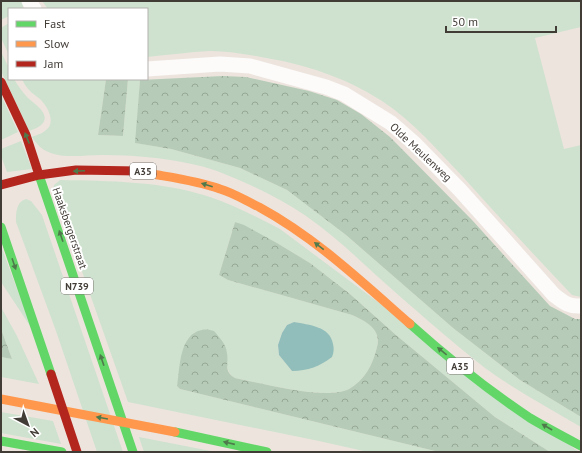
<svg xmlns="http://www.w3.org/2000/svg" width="582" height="453" font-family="'PT Sans',sans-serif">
  <defs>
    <pattern id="forest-crowns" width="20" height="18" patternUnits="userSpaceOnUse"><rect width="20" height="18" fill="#b6ccb8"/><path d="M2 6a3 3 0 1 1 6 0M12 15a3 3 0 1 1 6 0" fill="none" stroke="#96a796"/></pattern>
  </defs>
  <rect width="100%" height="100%" fill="#ede4de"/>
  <path fill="#cfe2cf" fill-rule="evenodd" d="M1 1H24L25 3 22 9H9V16L1 20Z
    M42 1H581V27L535 38 564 149 581 145V297L572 295C535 256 499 217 463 177 438 151 413 121 382 101 345 77 304 64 261 57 244 54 227 51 210 51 189 52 168 55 147 57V9H48Z
    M9 23V55L1 38V28Z
    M1 52 9 68V79H14C18 86 22 91 27 97 33 103 54 115 40 126 37 128 32 130 29 131L1 71Z
    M22 79H106L98 135 123 136 128 79 140 80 136 143 171 149 240 168 287 190 346 235 453 328 520 380 581 417V427C549 408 515 390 485 368 448 339 412 307 377 276 354 255 331 233 306 216 278 197 248 183 217 171 182 159 139 155 102 155 88 155 68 158 54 154 43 151 38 146 32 137 36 135 42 134 46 130 56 123 48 107 41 100 38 97 34 95 31 92 27 88 24 84 22 79Z
    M1 95 18 132 1 140Z
    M21 141 32 169 7 172 1 156V149Z
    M60 180C110 181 162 181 210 197 234 205 257 217 280 229L579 452H550L495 417 396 335 350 294 310 263 277 243 235 222 219 275 228 280 352 315C365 321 382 329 377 347 373 364 365 380 349 389 325 401 261 383 235 378 225 372 227 363 227 352L195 332 188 339 183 350 177 386 180 389 439 452H368L319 441 128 402 53 189 54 185ZM294 322 320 328 292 371 279 355 278 345 282 333 287 325Z
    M26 199 31 201 42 215 123 452H97L56 331 16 222C16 213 16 202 26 199Z
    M1 246 32 329 1 282Z
    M1 307 17 336 39 384 1 377V357L12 359 1 329Z
    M1 412 53 421 61 444 1 433Z
    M139 437 216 452H144Z"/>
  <path fill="url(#forest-crowns)" d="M223 76 246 77 309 91 337 100 361 114 390 137 472 220 550 306 575 319H581V417L520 380 453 328 346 235 287 190 240 168 171 149 135 143 140 80Z
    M106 79H128L123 136 98 135Z
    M235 222 244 225 277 243 310 263 350 294 396 335 495 417 550 452H439L180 389 177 386C180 368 179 334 202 330 206 329 210 330 214 331 220 338 226 344 227 353 229 364 223 371 235 378 261 383 326 401 349 389 365 380 373 364 377 347 382 329 365 321 352 315L228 280 219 275Z
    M1 329 12 359 1 357Z"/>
  <path fill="#91bdba" d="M294 322C309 325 330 326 333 344 334 348 334 352 332 357 320 366 308 371 292 371L279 355 278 345 282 333 287 325Z"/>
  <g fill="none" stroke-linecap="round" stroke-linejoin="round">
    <path stroke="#fcfbfa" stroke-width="15" d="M29 1 34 9
      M147 69 220 64 250 66 326 87 344 94 391 123 415 144 460 190 554 295C563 302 569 307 581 306"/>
    <path stroke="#63d668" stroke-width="9" d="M39 175 133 452
      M1 227 51 374
      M410 324C448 358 488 390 530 418 547 428 564 437 581 446
      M175 432 267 452
      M1 441 62 452"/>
    <path stroke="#ff974d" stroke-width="9" d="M152 174C175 178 198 181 220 189 234 193 246 201 259 207 316 238 362 282 410 324
      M1 399 175 432"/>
    <path stroke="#b3261e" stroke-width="9" d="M1 82 26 135 39 175
      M1 185 39 175 76 170 139 171 152 174
      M51 374 77 452"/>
  </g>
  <defs><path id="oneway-solid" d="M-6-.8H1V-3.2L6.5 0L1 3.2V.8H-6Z"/></defs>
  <g fill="#4f7a4b">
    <use href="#oneway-solid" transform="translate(27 138) rotate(-112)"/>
    <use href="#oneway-solid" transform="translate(79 171) rotate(178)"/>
    <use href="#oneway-solid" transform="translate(207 185) rotate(-163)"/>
    <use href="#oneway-solid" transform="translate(61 236) rotate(-109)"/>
    <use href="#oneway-solid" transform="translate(319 246) rotate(-142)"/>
    <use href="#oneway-solid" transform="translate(14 264) rotate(71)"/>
    <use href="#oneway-solid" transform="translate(442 351) rotate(-141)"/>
    <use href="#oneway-solid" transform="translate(102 360) rotate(-109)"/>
    <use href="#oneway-solid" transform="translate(102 418) rotate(-170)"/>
    <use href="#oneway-solid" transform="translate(547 427) rotate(-150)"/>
    <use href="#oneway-solid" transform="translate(229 443) rotate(-167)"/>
  </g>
  <g text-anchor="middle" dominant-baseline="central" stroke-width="4" stroke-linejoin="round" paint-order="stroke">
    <g fill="#fff" stroke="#7b7673" stroke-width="1">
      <rect x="130" y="163" width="26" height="16" rx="3"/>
      <rect x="61" y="278" width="32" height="16" rx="3"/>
      <rect x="447" y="358" width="26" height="16" rx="3"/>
    </g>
    <g font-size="10" font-weight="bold" fill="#423c37">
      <text x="143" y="171">A35</text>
      <text x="77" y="286">N739</text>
      <text x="460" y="366">A35</text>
    </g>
    <g font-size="11" fill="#423c37" stroke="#fff">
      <text transform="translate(421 152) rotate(43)">Olde Meulenweg</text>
      <text transform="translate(70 228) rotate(71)">Haaksbergerstraat</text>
    </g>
  </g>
  <rect width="582" height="453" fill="none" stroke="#423c37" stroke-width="4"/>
  <rect x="8" y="8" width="140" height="72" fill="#ffffff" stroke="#b3b1af"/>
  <rect x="16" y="21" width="20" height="6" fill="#63d668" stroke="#b3b1af"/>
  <text x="44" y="28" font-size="12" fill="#423c37">Fast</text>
  <rect x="16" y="41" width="20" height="6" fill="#ff974d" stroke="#b3b1af"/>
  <text x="44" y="48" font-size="12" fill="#423c37">Slow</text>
  <rect x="16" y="61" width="20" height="6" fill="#b3261e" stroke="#b3b1af"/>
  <text x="44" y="68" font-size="12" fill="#423c37">Jam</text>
  <g transform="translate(28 425) rotate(139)" stroke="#ffffff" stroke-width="3" paint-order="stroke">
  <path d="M0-3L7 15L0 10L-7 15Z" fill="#423c37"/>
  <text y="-6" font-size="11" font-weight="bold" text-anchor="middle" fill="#423c37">N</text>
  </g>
  <path d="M446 26v6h110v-6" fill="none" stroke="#423c37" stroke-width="2"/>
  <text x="452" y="26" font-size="12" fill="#423c37" stroke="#ffffff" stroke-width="3" paint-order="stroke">50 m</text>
</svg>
